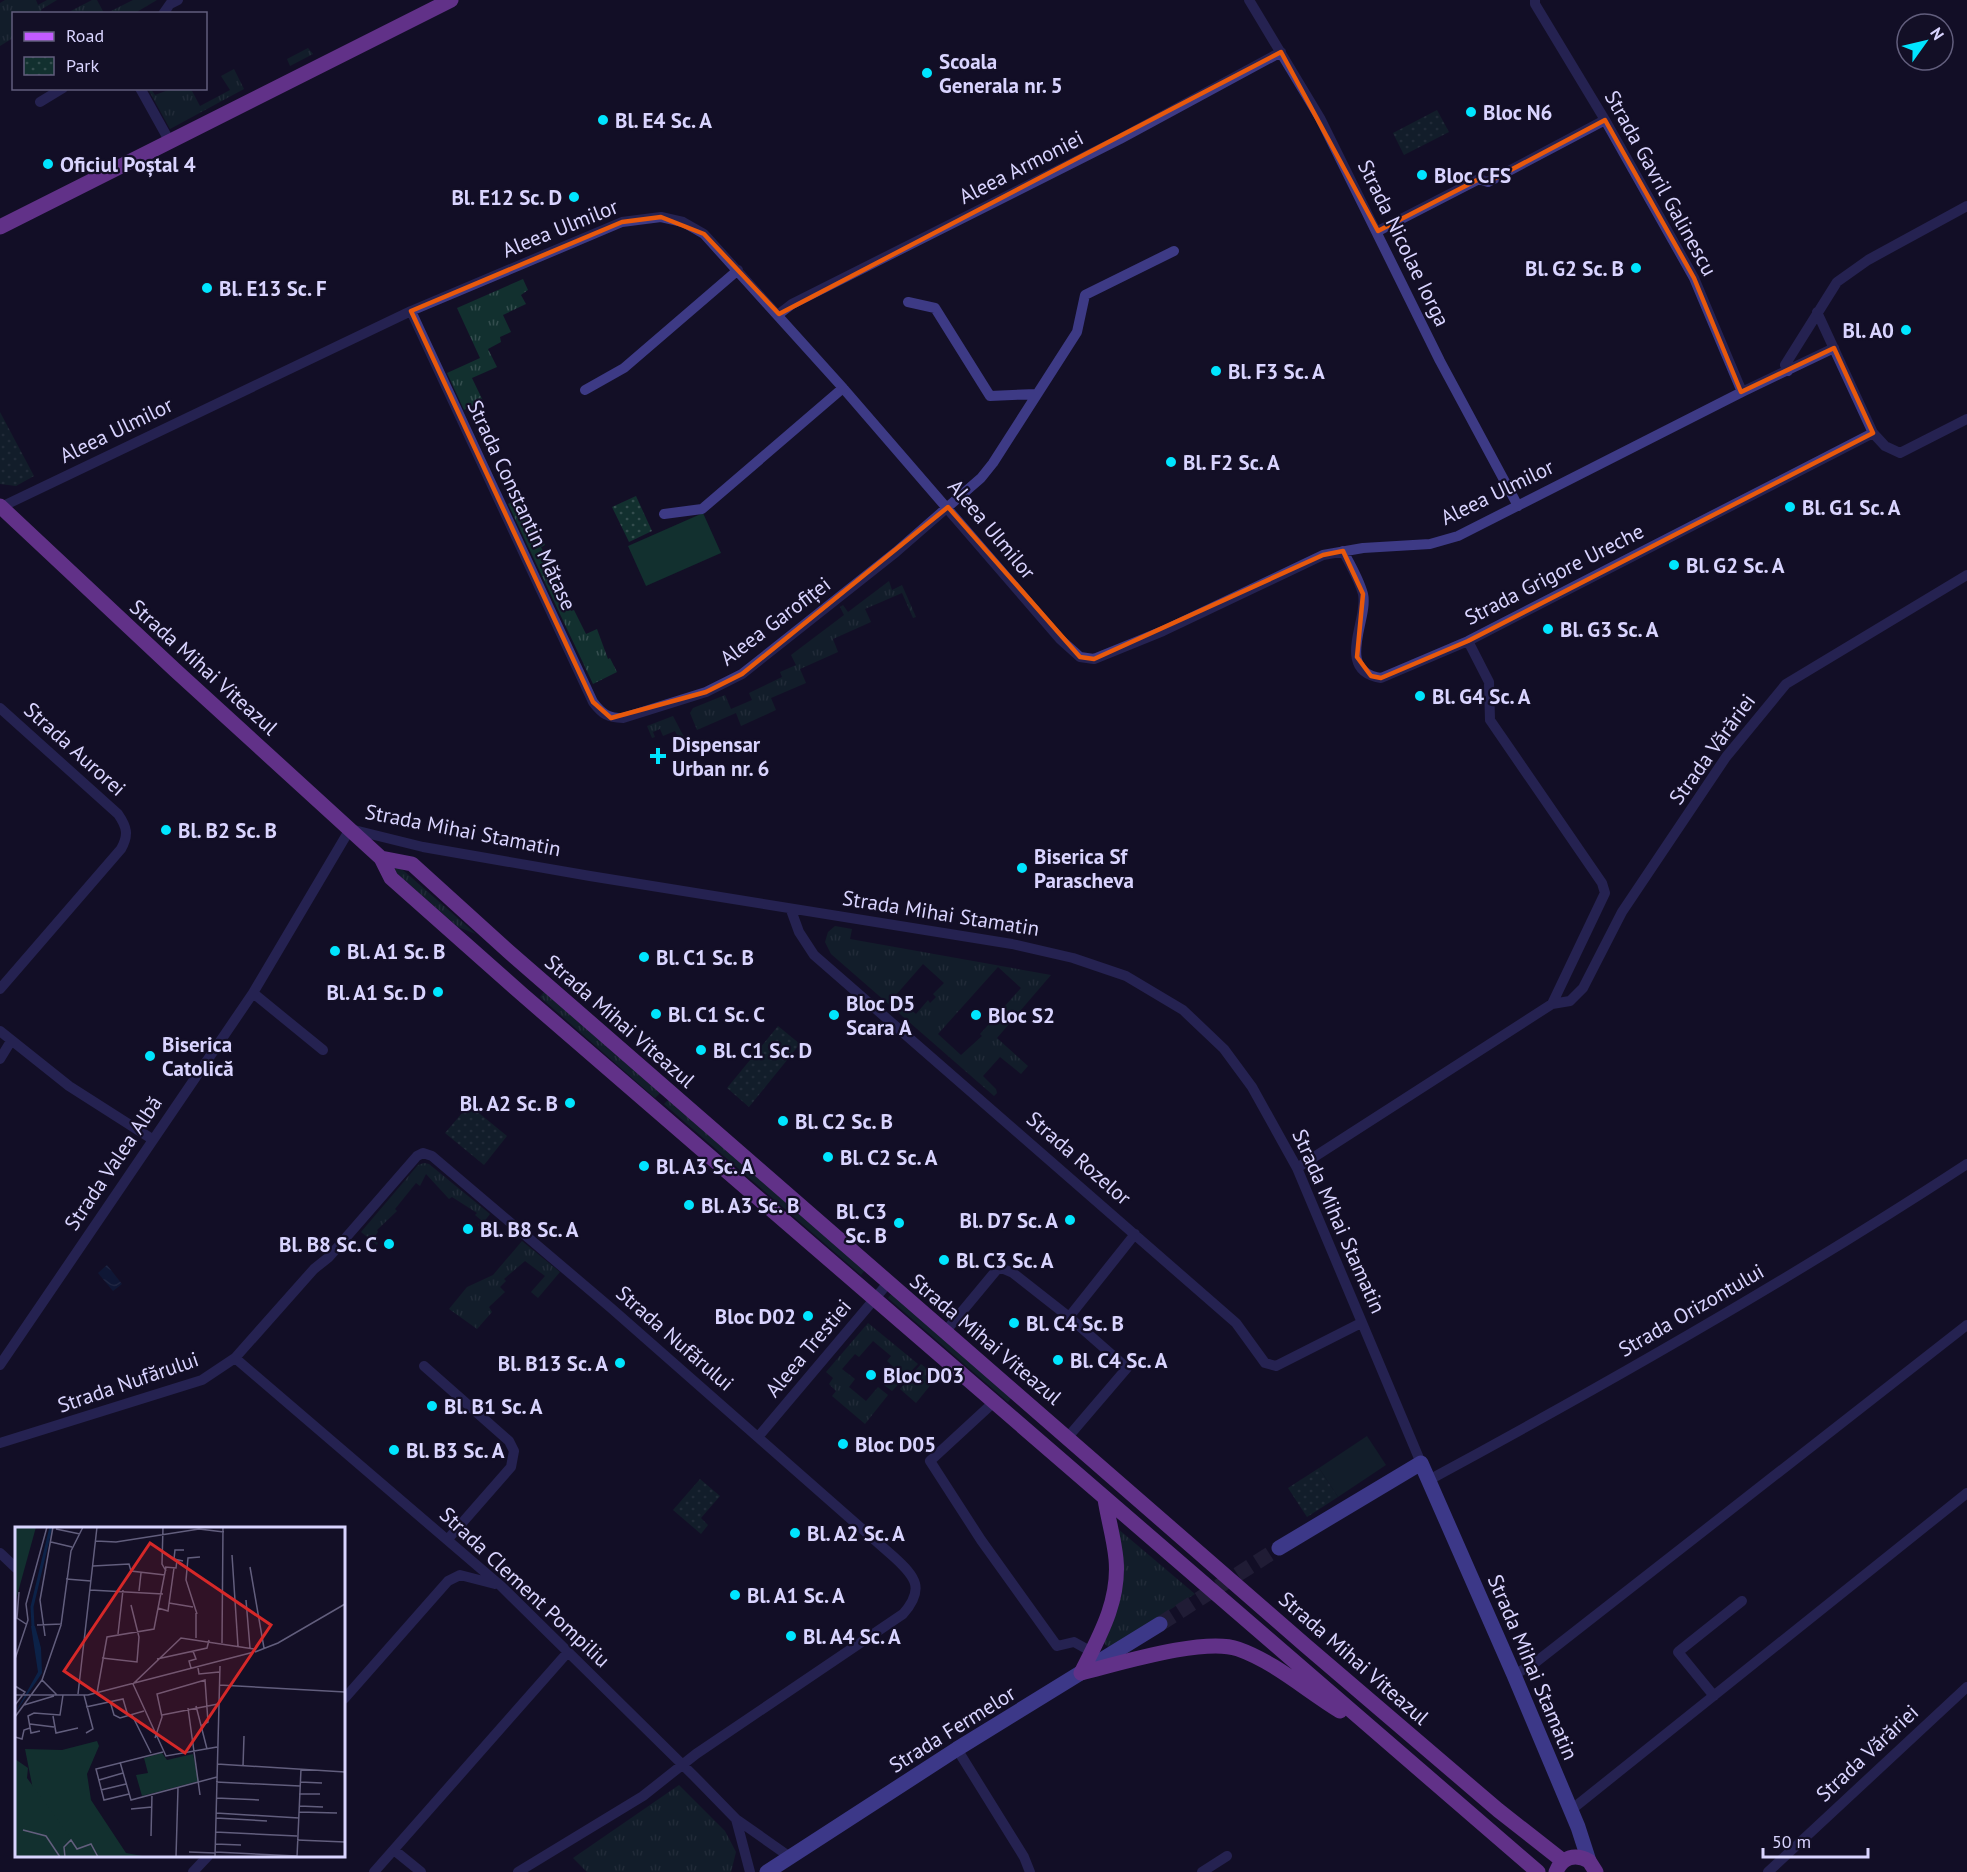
<svg xmlns="http://www.w3.org/2000/svg" width="1967" height="1872" font-family="'PT Sans',sans-serif">
  <defs>
    <pattern id="grass-tufts" width="24" height="20" patternUnits="userSpaceOnUse" patternTransform="scale(1.5)"><rect width="24" height="20" fill="#12302f"/><path d="M3 7l-1-3M5 7V3M7 7l1-3M15 17l-1-3M17 17v-4M19 17l1-3" fill="none" stroke="#344d4e"/></pattern>
    <pattern id="park-dots" width="8" height="8" patternUnits="userSpaceOnUse" patternTransform="scale(1.5)"><rect width="8" height="8" fill="#12302f"/><path d="M2 2h.1M6 6h.1" fill="none" stroke="#344d4e" stroke-width="1.8" stroke-linecap="round"/></pattern>
    <pattern id="water-waves" width="16" height="10" patternUnits="userSpaceOnUse" patternTransform="scale(1.5)"><rect width="16" height="10" fill="#0c2248"/><path d="M0 5q4-4 8 0t8 0" fill="none" stroke="#2f4163"/></pattern>
  </defs>
  <rect width="100%" height="100%" fill="#130f26"/>
  <path fill="url(#grass-tufts)" fill-rule="evenodd" d="M5 0H36L38 5 47 0H57L42 9 40 13 14 14 13 38 0 46V3Z
    M92 0H97L104 13H67Z
    M133 0H157L135 13H107Z
    M308 48 313 54 290 66 287 59Z
    M234 69 244 89 170 129 148 89H151L155 95 171 89H191L200 106 230 90 221 76Z
    M523 279 528 290 521 295 526 304 503 315 511 332 500 337 501 342 488 349 497 367 472 378 483 401 464 410 447 373 480 358 457 308Z
    M518 498 521 503 524 502 545 545 541 547 545 556 549 555 570 600 567 602 571 611 574 610 586 634 597 629 608 659 610 658 617 672 593 684 508 504Z
    M889 581 892 590 902 585 916 617 913 618 902 593 865 609 871 622 833 639 838 652 800 669 806 683 771 698 776 710 741 726 736 713 697 730 690 713 693 708 725 695 731 709 752 700 749 693 782 677 780 672 796 665 791 655 844 615 840 607 843 605 848 612Z
    M673 716 684 737 679 739 675 731 663 736 660 729 653 732 655 737 652 738 647 726Z
    M396 864 476 934 458 927 392 869Z
    M835 926 852 929 850 939 1051 975 997 1038 1028 1066 1021 1074 1000 1057 983 1076 996 1089 997 1093 994 1096 831 954 825 942 828 932ZM923 964 944 983 933 994 936 997 930 1003 928 1000 916 1014 895 996ZM998 967 1021 988 980 1034 982 1036 961 1055 938 1034Z
    M544 992 660 1093 655 1098 540 997Z
    M668 1100 865 1270 861 1275 664 1104Z
    M424 1163 429 1164 490 1214 480 1227 478 1225 481 1220 475 1215 477 1213 452 1197 449 1199 426 1174 420 1186 416 1183 395 1209 397 1211 377 1230 378 1232 373 1239 378 1243 377 1245 361 1232 418 1165Z
    M522 1241 560 1272 538 1298 531 1292 545 1276 525 1261 504 1279 506 1281 500 1287 505 1292 489 1307 492 1312 477 1329 449 1309 467 1287 493 1275Z
    M892 1293 1012 1397 1008 1402 888 1298Z
    M868 1323 918 1364 892 1391 884 1385 897 1370 887 1361 891 1356 873 1341 859 1357 855 1354 842 1369 855 1379 849 1387 866 1401 878 1387 888 1395 865 1424 832 1396 836 1391 829 1384 833 1378 826 1372Z
    M921 1364 937 1377 916 1403 900 1389Z
    M1117 1528 1195 1594 1109 1648 1104 1643C1126 1597 1121 1576 1117 1528Z
    M679 1785 725 1831 736 1852 731 1872H587L573 1858Z"/>
  <path fill="url(#park-dots)" d="M1437 110 1449 132 1404 155 1393 133Z
    M0 412 34 476 16 486 0 484Z
    M636 496 652 531 629 542 612 507Z
    M778 1026 800 1044 749 1107 727 1088Z
    M469 1105 507 1136 484 1165 445 1133Z
    M1319 1468 1338 1497 1307 1517 1288 1488Z
    M700 1479 720 1496 701 1518 708 1525 701 1534 673 1510Z"/>
  <path fill="#12302f" d="M703 513 721 553 646 586 628 546Z
    M1367 1436 1386 1465 1338 1497 1319 1468Z"/>
  <path fill="url(#water-waves)" d="M107 1265 122 1284 113 1291 98 1273Z"/>
  <g fill="none" stroke-linecap="round" stroke-linejoin="round">
    <path stroke="#312d47" stroke-width="15" stroke-dasharray="15 8" stroke-linecap="butt" d="M1160 1624 1279 1548"/>
    <path stroke="#3d3a85" stroke-width="10" d="M1249 0 1320 118 1440 361 1518 506
      M1535 0V4L1605 120 1694 278 1742 392
      M163 14 170 4 178 0
      M140 88 170 142
      M40 102 63 88
      M1378 231 1479 179 1488 182 1605 120
      M908 302 935 308 990 396 1036 394
      M411 311 593 702C602 714 608 718 623 718L706 692 742 674 896 552 981 478 993 463 1077 332 1085 295 1174 251
      M1817 312 1873 433 1885 446 1900 453 1967 419
      M779 314 792 304 1120 139 1281 52
      M1788 371 1785 365 1837 282 1868 260 1967 206
      M585 390 624 368 738 270
      M1 507 411 311 622 222 661 217 683 222 704 234 843 388 1060 639 1080 657 1094 659 1163 631 1323 555 1363 548 1430 544 1458 536 1742 392 1834 348
      M664 514 702 509 843 388
      M1343 551C1350 564 1359 579 1363 594 1369 619 1334 671 1381 678L1468 641 1873 433
      M0 708 118 814C127 827 129 835 121 849L0 989
      M791 910 799 932 814 955 1236 1323 1265 1363 1276 1366 1361 1323
      M253 993 323 1050
      M1552 1004 1570 1001 1583 988 1622 912 1726 757 1786 684 1967 575
      M0 1031 69 1086 152 1139
      M0 1059 11 1041
      M1297 1168 1552 1004 1605 893 1602 883 1490 720 1489 682 1468 641
      M945 1332 999 1267 1013 1273 1069 1317 1135 1234
      M235 1358 501 1586 694 1776 736 1819 750 1872
      M0 1365 253 993 350 829 423 847 590 876 1012 944 1073 958 1126 976 1183 1010 1224 1049 1252 1087 1297 1168 1421 1463
      M424 1366 509 1441 514 1451 511 1467 448 1539
      M994 1402 930 1461 981 1540 1057 1646 1074 1642 1092 1652
      M758 1437 888 1283
      M1068 1437 1127 1368 1069 1317
      M0 1443 202 1380 235 1358 314 1269 329 1257 417 1156 423 1153 432 1156 611 1308 894 1557C916 1577 925 1589 903 1614L696 1754 643 1796 518 1872
      M1429 1480C1612 1381 1793 1278 1967 1164
      M0 1553 16 1568
      M1514 1675 1536 1662 1967 1325
      M1714 1696 1678 1652 1742 1601
      M344 1699 448 1581 460 1575 495 1584
      M957 1749 1024 1857 1030 1872
      M1571 1810 1967 1493
      M736 1819 790 1857
      M394 1850 421 1872
      M193 1872 208 1856
      M374 1872 568 1652
      M1202 1872 1227 1856
      M1768 1872 1967 1687"/>
    <path stroke="#6f6bff" stroke-width="15" d="M1279 1548 1421 1463 1514 1675 1578 1827 1589 1861
      M767 1872 957 1749 1160 1624"/>
    <path stroke="#c25bff" stroke-width="15" d="M0 227 451 0
      M0 506 175 670 381 858 391 878 523 995 1538 1872
      M381 858 412 864 508 951 1305 1645 1498 1810 1563 1861
      M1081 1673C1118 1664 1204 1637 1238 1649 1275 1662 1307 1691 1340 1711
      M1081 1673C1099 1637 1120 1601 1116 1559 1114 1538 1108 1519 1105 1499
      M1556 1872C1562 1857 1575 1853 1589 1861L1596 1872"/>
  </g>
  <path d="M0 0H1967V1872H0ZM1281 52 1378 231 1479 179 1488 182 1605 120 1694 278 1741 392 1834 348 1873 433 1468 641 1381 678 1371 676 1357 657 1363 594 1343 551 1323 555 1094 659 1080 657 948 507 742 674 706 692 611 718 593 702 411 311 622 222 661 217 704 234 779 314Z" fill="#130f26" fill-opacity=".55" fill-rule="evenodd"/>
  <path fill="none" stroke="#e8590c" stroke-width="4.5" stroke-linejoin="round" d="M1281 52 1378 231 1479 179 1488 182 1605 120 1694 278 1741 392 1834 348 1873 433 1468 641 1381 678 1371 676 1357 657 1363 594 1343 551 1323 555 1094 659 1080 657 948 507 742 674 706 692 611 718 593 702 411 311 622 222 661 217 704 234 779 314Z"/>
  <g fill="#00e5ff" stroke="#130f26" stroke-width="2">
    <circle cx="927" cy="73" r="6"/>
    <circle cx="1471" cy="112" r="6"/>
    <circle cx="603" cy="120" r="6"/>
    <circle cx="48" cy="164" r="6"/>
    <circle cx="1422" cy="175" r="6"/>
    <circle cx="574" cy="197" r="6"/>
    <circle cx="1636" cy="268" r="6"/>
    <circle cx="207" cy="288" r="6"/>
    <circle cx="1906" cy="330" r="6"/>
    <circle cx="1216" cy="371" r="6"/>
    <circle cx="1171" cy="462" r="6"/>
    <circle cx="1790" cy="507" r="6"/>
    <circle cx="1674" cy="565" r="6"/>
    <circle cx="1548" cy="629" r="6"/>
    <circle cx="1420" cy="696" r="6"/>
    <path d="M655 747h6v6h6v6h-6v6h-6v-6h-6v-6h6z"/>
    <circle cx="166" cy="830" r="6"/>
    <circle cx="1022" cy="868" r="6"/>
    <circle cx="335" cy="951" r="6"/>
    <circle cx="644" cy="957" r="6"/>
    <circle cx="438" cy="992" r="6"/>
    <circle cx="656" cy="1014" r="6"/>
    <circle cx="834" cy="1015" r="6"/>
    <circle cx="976" cy="1015" r="6"/>
    <circle cx="701" cy="1050" r="6"/>
    <circle cx="150" cy="1056" r="6"/>
    <circle cx="570" cy="1103" r="6"/>
    <circle cx="783" cy="1121" r="6"/>
    <circle cx="828" cy="1157" r="6"/>
    <circle cx="644" cy="1166" r="6"/>
    <circle cx="689" cy="1205" r="6"/>
    <circle cx="1070" cy="1220" r="6"/>
    <circle cx="899" cy="1223" r="6"/>
    <circle cx="468" cy="1229" r="6"/>
    <circle cx="389" cy="1244" r="6"/>
    <circle cx="944" cy="1260" r="6"/>
    <circle cx="808" cy="1316" r="6"/>
    <circle cx="1014" cy="1323" r="6"/>
    <circle cx="1058" cy="1360" r="6"/>
    <circle cx="620" cy="1363" r="6"/>
    <circle cx="871" cy="1375" r="6"/>
    <circle cx="432" cy="1406" r="6"/>
    <circle cx="843" cy="1444" r="6"/>
    <circle cx="394" cy="1450" r="6"/>
    <circle cx="795" cy="1533" r="6"/>
    <circle cx="735" cy="1595" r="6"/>
    <circle cx="791" cy="1636" r="6"/>
  </g>
  <g text-anchor="middle" dominant-baseline="central" stroke-width="4.5" stroke-linejoin="round" paint-order="stroke">
    <g font-size="21" font-weight="bold" fill="#d9d4ff" stroke="#130f26" text-anchor="start">
      <text x="939" y="61">Scoala<tspan x="939" dy="24">Generala nr. 5</tspan></text>
      <text x="1483" y="112">Bloc N6</text>
      <text x="615" y="120">Bl. E4 Sc. A</text>
      <text x="60" y="164">Oficiul Poștal 4</text>
      <text x="1434" y="175">Bloc CFS</text>
      <text x="562" y="197" text-anchor="end">Bl. E12 Sc. D</text>
      <text x="1624" y="268" text-anchor="end">Bl. G2 Sc. B</text>
      <text x="219" y="288">Bl. E13 Sc. F</text>
      <text x="1894" y="330" text-anchor="end">Bl. A0</text>
      <text x="1228" y="371">Bl. F3 Sc. A</text>
      <text x="1183" y="462">Bl. F2 Sc. A</text>
      <text x="1802" y="507">Bl. G1 Sc. A</text>
      <text x="1686" y="565">Bl. G2 Sc. A</text>
      <text x="1560" y="629">Bl. G3 Sc. A</text>
      <text x="1432" y="696">Bl. G4 Sc. A</text>
      <text x="672" y="744">Dispensar<tspan x="672" dy="24">Urban nr. 6</tspan></text>
      <text x="178" y="830">Bl. B2 Sc. B</text>
      <text x="1034" y="856">Biserica Sf<tspan x="1034" dy="24">Parascheva</tspan></text>
      <text x="347" y="951">Bl. A1 Sc. B</text>
      <text x="656" y="957">Bl. C1 Sc. B</text>
      <text x="426" y="992" text-anchor="end">Bl. A1 Sc. D</text>
      <text x="846" y="1003">Bloc D5<tspan x="846" dy="24">Scara A</tspan></text>
      <text x="668" y="1014">Bl. C1 Sc. C</text>
      <text x="988" y="1015">Bloc S2</text>
      <text x="162" y="1044">Biserica<tspan x="162" dy="24">Catolică</tspan></text>
      <text x="713" y="1050">Bl. C1 Sc. D</text>
      <text x="558" y="1103" text-anchor="end">Bl. A2 Sc. B</text>
      <text x="795" y="1121">Bl. C2 Sc. B</text>
      <text x="840" y="1157">Bl. C2 Sc. A</text>
      <text x="656" y="1166">Bl. A3 Sc. A</text>
      <text x="701" y="1205">Bl. A3 Sc. B</text>
      <text x="887" y="1211" text-anchor="end">Bl. C3<tspan x="887" dy="24">Sc. B</tspan></text>
      <text x="1058" y="1220" text-anchor="end">Bl. D7 Sc. A</text>
      <text x="480" y="1229">Bl. B8 Sc. A</text>
      <text x="377" y="1244" text-anchor="end">Bl. B8 Sc. C</text>
      <text x="956" y="1260">Bl. C3 Sc. A</text>
      <text x="796" y="1316" text-anchor="end">Bloc D02</text>
      <text x="1026" y="1323">Bl. C4 Sc. B</text>
      <text x="1070" y="1360">Bl. C4 Sc. A</text>
      <text x="608" y="1363" text-anchor="end">Bl. B13 Sc. A</text>
      <text x="883" y="1375">Bloc D03</text>
      <text x="444" y="1406">Bl. B1 Sc. A</text>
      <text x="855" y="1444">Bloc D05</text>
      <text x="406" y="1450">Bl. B3 Sc. A</text>
      <text x="807" y="1533">Bl. A2 Sc. A</text>
      <text x="747" y="1595">Bl. A1 Sc. A</text>
      <text x="803" y="1636">Bl. A4 Sc. A</text>
    </g>
    <g font-size="21" fill="#d9d4ff" stroke="#130f26">
      <text transform="translate(1021 167) rotate(-27)">Aleea Armoniei</text>
      <text transform="translate(1661 183) rotate(61)">Strada Gavril Galinescu</text>
      <text transform="translate(560 228) rotate(-22)">Aleea Ulmilor</text>
      <text transform="translate(1404 243) rotate(64)">Strada Nicolae Iorga</text>
      <text transform="translate(116 430) rotate(-26)">Aleea Ulmilor</text>
      <text transform="translate(1497 492) rotate(-26)">Aleea Ulmilor</text>
      <text transform="translate(522 505) rotate(65)">Strada Constantin Mătase</text>
      <text transform="translate(992 529) rotate(50)">Aleea Ulmilor</text>
      <text transform="translate(1554 574) rotate(-27)">Strada Grigore Ureche</text>
      <text transform="translate(775 621) rotate(-37)">Aleea Garofiței</text>
      <text transform="translate(204 667) rotate(42)">Strada Mihai Viteazul</text>
      <text transform="translate(75 749) rotate(42)">Strada Aurorei</text>
      <text transform="translate(1712 749) rotate(-54)">Strada Vărăriei</text>
      <text transform="translate(463 830) rotate(11)">Strada Mihai Stamatin</text>
      <text transform="translate(941 913) rotate(9)">Strada Mihai Stamatin</text>
      <text transform="translate(620 1021) rotate(41)">Strada Mihai Viteazul</text>
      <text transform="translate(1079 1158) rotate(41)">Strada Rozelor</text>
      <text transform="translate(113 1163) rotate(-56)">Strada Valea Albă</text>
      <text transform="translate(1339 1221) rotate(66)">Strada Mihai Stamatin</text>
      <text transform="translate(1691 1310) rotate(-30)">Strada Orizontului</text>
      <text transform="translate(675 1338) rotate(41)">Strada Nufărului</text>
      <text transform="translate(986 1339) rotate(40)">Strada Mihai Viteazul</text>
      <text transform="translate(808 1348) rotate(-50)">Aleea Trestiei</text>
      <text transform="translate(128 1382) rotate(-19)">Strada Nufărului</text>
      <text transform="translate(525 1587) rotate(43)">Strada Clement Pompiliu</text>
      <text transform="translate(1354 1658) rotate(41)">Strada Mihai Viteazul</text>
      <text transform="translate(1533 1667) rotate(67)">Strada Mihai Stamatin</text>
      <text transform="translate(952 1729) rotate(-32)">Strada Fermelor</text>
      <text transform="translate(1867 1753) rotate(-43)">Strada Vărăriei</text>
    </g>
  </g>
  <g transform="translate(15 1527)">
    <rect width="330" height="330" fill="#130f26"/>
    <path d="M82 214 84 219 72 247 76 273 111 326 133 330H61L21 278 10 222 47 223Z" fill="#12302f"/>
    <path d="M0 0H21L0 76Z" fill="#12302f"/>
    <path d="M147 226 152 233 178 227 184 254 127 269 121 248 133 246 129 231Z" fill="#12302f"/>
    <path d="M0 232 13 241 12 251 64 322 65 330H0Z" fill="#12302f"/>
    <path d="M16 99H20L26 121 27 146 0 186 23 145Z" fill="#0c2248"/>
    <path fill="none" stroke="#0c2248" stroke-width="3" d="M18 99 17 80 36 0"/>
    <path fill="none" stroke="#625e7d" stroke-width="1.5" d="M148 0 147 37 151 44M41 2 65 7M81 14 101 15 184 2 209 5M36 15 57 20M217 28 223 119M168 34 159 32 160 23H169M78 39 114 37 116 44 150 48M150 40 161 41 162 33M235 40 249 121M51 52 76 54M75 63 148 67M124 64 126 46M4 65 2 91 11 97M231 73 235 121M154 76 178 80M143 81 153 84 159 41M181 86V111M182 87 171 53 173 31 185 30M22 98 47 97M103 107 108 63M30 109 25 73 38 0M207 116 208 0M240 125 263 116 330 77M87 131 122 135 124 110 116 78M0 132 13 93 11 77 32 0M142 132 192 121 194 113M176 141 174 134 181 132 178 124M183 141 184 147 204 145M27 153 46 98 56 24 68 0M204 158 330 165M0 159 10 165 0 178M82 166 92 110 139 102 151 40M63 167 82 0M0 168H73L239 125M69 168 78 202 71 206M95 174 99 188 105 191 129 184M9 178 39 169M181 179 192 222M71 180 108 172 113 189M173 181 185 268M117 188 136 226M147 188 203 177M38 189 41 206 63 201M0 190 27 153 42 168M15 197 39 200M25 204 16 206 13 189 19 186 45 188 48 168M0 210 7 212 9 203 15 201M140 211 147 190 142 167 190 153 193 195 186 199M202 220 151 229 118 157 166 111 239 122M105 235 116 273 202 250M202 237 330 245M228 239 229 209M84 253 108 246M201 255 285 259M285 255 307 256M86 263 111 257M114 267 89 273 81 242 148 225M284 267H305M201 271 244 273M284 279 308 280M116 282 137 280M284 285 322 286M201 286 284 291M201 291 252 294M8 303 31 309 45 330M200 305 282 309M136 309 137 267M282 313 330 315M200 317 226 318M174 325 200 326M200 325 282 329M50 330 49 320 56 313 62 322 76 317 83 330M161 330 163 261M200 330 205 139M282 330 286 242"/>
    <path fill="#d62828" fill-opacity="0.15" stroke="#d62828" stroke-width="3" d="M135 16 256 98 170 226 49 144Z"/>
    <rect width="330" height="330" fill="none" stroke="#d9d4ff" stroke-width="3"/>
  </g>
  <rect x="12" y="12" width="195" height="78" fill="#130f26" stroke="#625e7d" stroke-width="1.5"/>
  <rect x="24" y="32" width="30" height="9" fill="#c25bff" stroke="#625e7d" stroke-width="1.5"/>
  <text x="66" y="42" font-size="18" fill="#d9d4ff">Road</text>
  <rect x="24" y="57" width="30" height="18" fill="url(#park-dots)" stroke="#625e7d" stroke-width="1.5"/>
  <text x="66" y="72" font-size="18" fill="#d9d4ff">Park</text>
  <g transform="translate(1925 42) rotate(56)"><circle r="28" fill="#130f26" stroke="#625e7d" stroke-width="1.5"/>
  <path d="M0-4.5L10 22L0 15L-10 22Z" fill="#00e5ff"/>
  <text y="-9" font-size="16" font-weight="bold" text-anchor="middle" fill="#d9d4ff">N</text>
  </g>
  <path d="M1763 1848v9h105v-9" fill="none" stroke="#d9d4ff" stroke-width="3"/>
  <text x="1772" y="1848" font-size="18" fill="#d9d4ff" stroke="#130f26" stroke-width="4.5" paint-order="stroke">50 m</text>
</svg>
